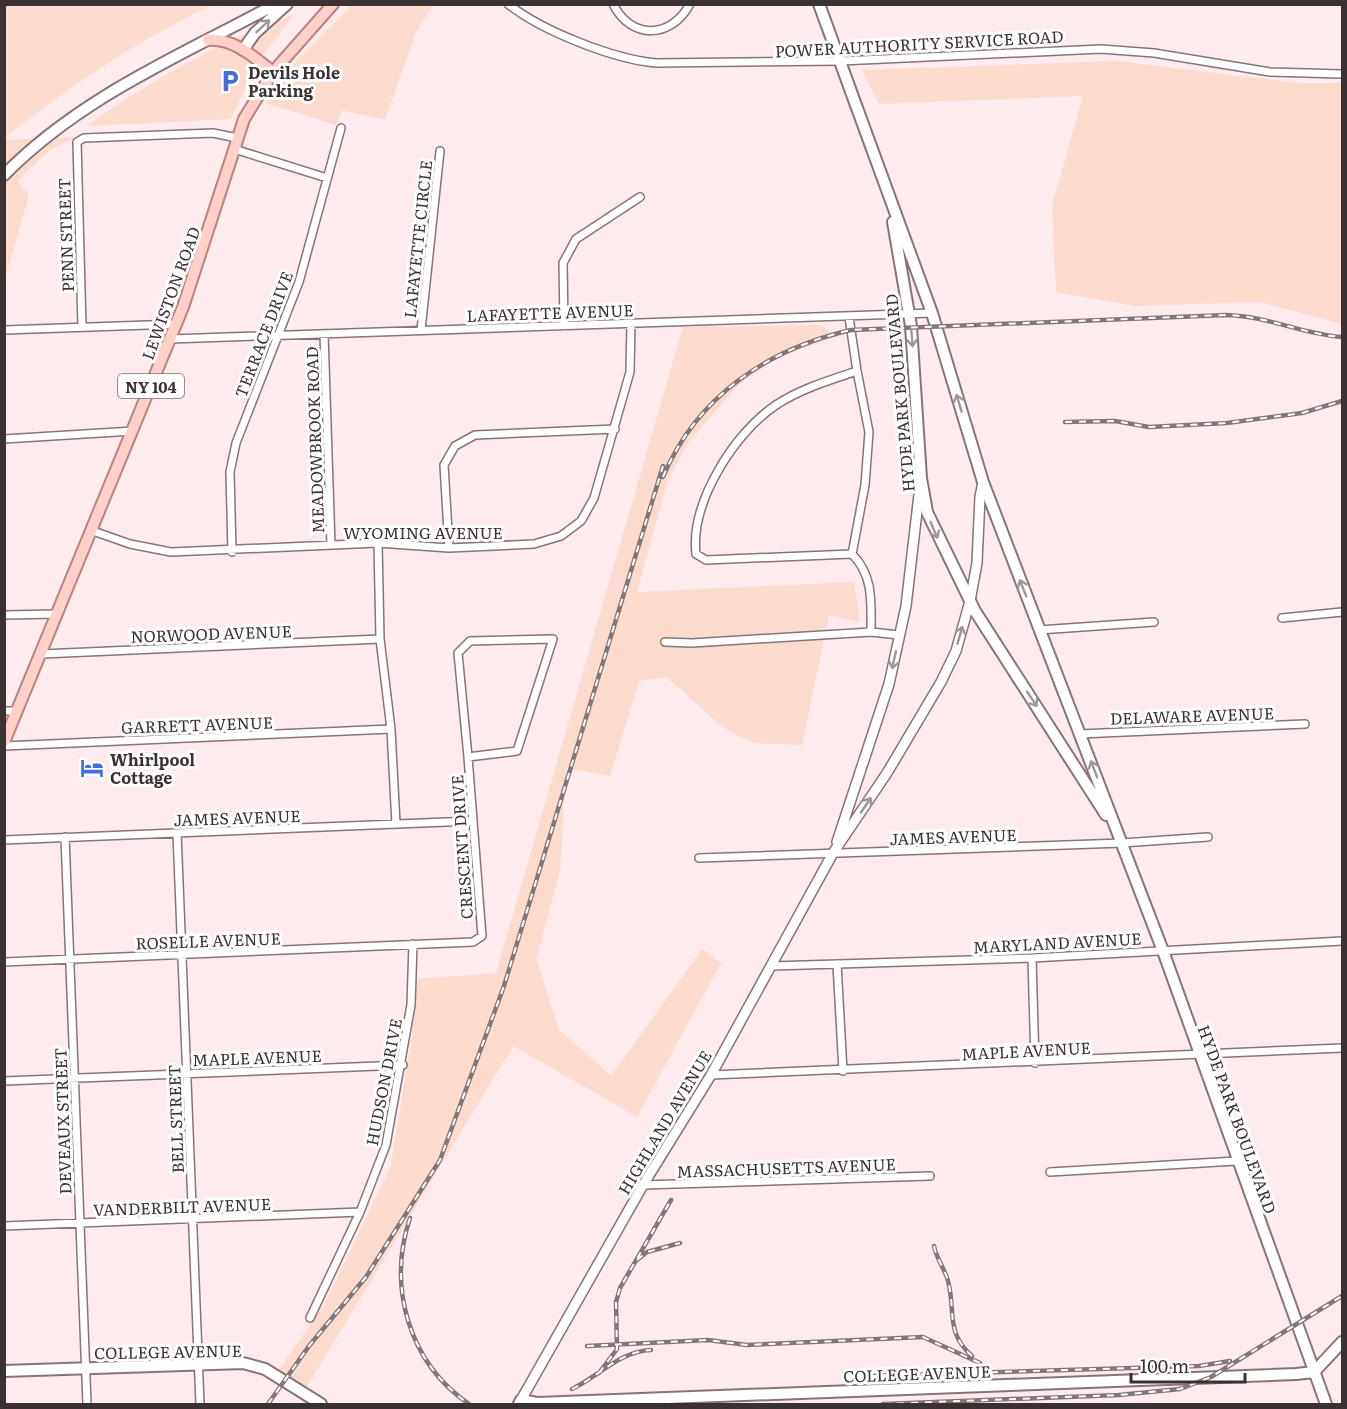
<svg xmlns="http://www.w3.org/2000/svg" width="1347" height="1409" font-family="Literata,serif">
  <rect width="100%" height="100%" fill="#fdebee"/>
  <path fill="#fadbcd" d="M5 4H212V5C137 41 69 86 5 138Z
    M353 4 433 5 416 32 385 120 342 110 336 125 265 103 298 59Z
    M293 15 257 63 231 119 87 126C151 79 219 43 293 15Z
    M1116 61 1299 83H1342V324L1261 302 1134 306 1056 292 1052 206 1083 96 879 104 862 70Z
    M75 137 50 150 17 181 29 195 5 278 4 140Z
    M820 325 837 336 776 358 738 385 687 444 667 483 637 592 854 582 860 622 829 615 802 745 752 743 721 726 667 677 639 681 610 776 566 768 560 871 536 959 559 1030 611 1076 702 949 721 963 637 1117 513 1046 306 1388 278 1371 324 1305 390 1168 412 1037 416 979 496 973 683 327Z"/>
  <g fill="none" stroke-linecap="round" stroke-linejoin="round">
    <g stroke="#877477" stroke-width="10">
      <path id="minor" d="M508 4C542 31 613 59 656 63L841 61 1101 49 1154 53 1270 72 1342 74
        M613 4C631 40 671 39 690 4
        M234 149 327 178
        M849 317 857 371C830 380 800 389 776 405 734 433 690 503 696 554L706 560 852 554
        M564 326 563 263 576 239 640 197
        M82 327 77 142 84 138 213 133 237 138
        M4 330 177 324
        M421 330 440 151
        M324 334 331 545
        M170 339 932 313
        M857 371 869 432 865 485 852 554C874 576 871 603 871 632L899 635
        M4 439 133 431
        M93 531 130 544 171 552 378 543 449 548 534 544 561 536 581 521 594 498 630 372 631 323
        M378 543 380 639 391 729 396 824
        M449 548 444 465 455 446 475 435 615 429
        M232 552 230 472 236 443 299 282 341 128
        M4 615 57 614
        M1282 618 1342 612
        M1039 630 1154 622
        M553 639 517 751 468 757 458 653 470 641Z
        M665 642 692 643 871 632
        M42 654 380 639
        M4 711H16
        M1080 734 1305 724
        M4 746 391 729
        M177 833 200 1404
        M65 837 87 1404
        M4 840 472 821
        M699 858 1122 843 1208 837
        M1032 958 1035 1063
        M4 962 473 942 482 936 468 757
        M837 964 843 1071
        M772 966 1032 958 1342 941
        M711 1075 1342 1048
        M4 1081 403 1065
        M1050 1172 1236 1161
        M643 1185 930 1176
        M4 1226 360 1212
        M310 1318 360 1212 386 1145 411 1005 413 944"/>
    </g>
    <g stroke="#877477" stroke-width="12">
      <path id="tertiary" d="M837 842 889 684 906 606 920 486
        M521 1400 643 1185 711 1075 833 853 887 773 941 682 956 651 970 601 977 563 980 497 983 482"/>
    </g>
    <g stroke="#877477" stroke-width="14">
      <path id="secondary" d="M819 4 932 313 983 482 1163 951 1326 1404
        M243 50 255 33 287 4
        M4 175C82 96 180 56 276 4
        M893 222 911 326 921 478 927 512 975 611 1106 815
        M4 1371 243 1363 265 1369 321 1404
        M519 1404 521 1400 537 1403 1296 1374 1314 1372 1342 1342"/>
    </g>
    <g stroke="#ba837e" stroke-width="14">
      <path id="primary" d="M208 40C233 38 254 57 273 72
        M4 742 183 307 244 119 273 72 333 4"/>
    </g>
    <use href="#minor" stroke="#fff" stroke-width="7"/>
    <use href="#tertiary" stroke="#fff" stroke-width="9"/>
    <use href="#secondary" stroke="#fff" stroke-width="10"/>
    <use href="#primary" stroke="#ffcfca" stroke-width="10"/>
    <g stroke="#837679" stroke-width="4.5">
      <path id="rail" d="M1065 422 1115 421 1149 427 1227 423 1302 413 1342 401
        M663 477C697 396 768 349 851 330L1226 315C1268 316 1302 334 1342 337
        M410 1218C387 1287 409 1363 469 1404
        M934 1246C936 1258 945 1269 948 1281 956 1311 945 1332 972 1356
        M637 1260 647 1252 680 1243
        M587 1346 708 1340 747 1345 923 1337 980 1363
        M599 1373 617 1349 616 1302 620 1288 671 1200
        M865 1376 1199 1366 1230 1361
        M572 1389C598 1377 620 1351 651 1350
        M268 1404 309 1346 366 1277 440 1160 504 986 663 466
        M883 1404 1119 1395 1180 1389 1211 1377 1342 1296"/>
    </g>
    <use href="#rail" stroke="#fefefe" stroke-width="2" stroke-dasharray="7" stroke-linecap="butt"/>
  </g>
  <defs><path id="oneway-shaft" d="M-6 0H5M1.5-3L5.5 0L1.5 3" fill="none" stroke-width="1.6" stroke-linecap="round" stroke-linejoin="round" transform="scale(1.5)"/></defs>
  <g stroke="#9c9899">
    <use href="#oneway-shaft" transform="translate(263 26) rotate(-43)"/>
    <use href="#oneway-shaft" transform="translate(912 338) rotate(85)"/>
    <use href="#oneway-shaft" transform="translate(959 403) rotate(-107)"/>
    <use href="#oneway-shaft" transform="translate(934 530) rotate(67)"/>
    <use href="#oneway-shaft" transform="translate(1023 588) rotate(-111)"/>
    <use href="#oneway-shaft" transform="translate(960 635) rotate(-74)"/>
    <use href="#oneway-shaft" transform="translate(894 660) rotate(102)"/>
    <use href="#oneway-shaft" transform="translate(1032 699) rotate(56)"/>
    <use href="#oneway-shaft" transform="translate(1094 769) rotate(-111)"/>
    <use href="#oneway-shaft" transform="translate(866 805) rotate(-56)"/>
  </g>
  <defs>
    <g id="parking-bare" transform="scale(1.8)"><path d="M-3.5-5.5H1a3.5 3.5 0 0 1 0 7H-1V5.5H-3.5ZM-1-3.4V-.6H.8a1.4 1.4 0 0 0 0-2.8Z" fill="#466bdd" stroke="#fefefe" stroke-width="2.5" paint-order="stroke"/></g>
    <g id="hotel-bare" transform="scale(1.8)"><path d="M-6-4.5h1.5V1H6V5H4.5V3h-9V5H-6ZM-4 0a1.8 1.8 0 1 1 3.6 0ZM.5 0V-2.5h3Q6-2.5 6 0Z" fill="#466bdd" stroke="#fefefe" stroke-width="2.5" paint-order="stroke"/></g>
  </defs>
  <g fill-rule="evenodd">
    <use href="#parking-bare" x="230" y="81"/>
    <use href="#hotel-bare" x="92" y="768"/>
  </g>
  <g text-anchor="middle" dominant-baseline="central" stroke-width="6" stroke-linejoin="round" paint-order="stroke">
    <rect fill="#fefefe" stroke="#756e70" stroke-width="1.5" x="118" y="374" width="66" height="24" rx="4.5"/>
    <g font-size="15" font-weight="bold" fill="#3a3133">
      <text x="151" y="386">NY 104</text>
    </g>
    <g font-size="16" fill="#3a3133" stroke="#fefefe">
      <text transform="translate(919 43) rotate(-3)">POWER AUTHORITY SERVICE ROAD</text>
      <text transform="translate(65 235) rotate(-92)">PENN STREET</text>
      <text transform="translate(417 239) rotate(-84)">LAFAYETTE CIRCLE</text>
      <text transform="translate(170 293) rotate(-70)">LEWISTON ROAD</text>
      <text transform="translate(550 312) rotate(-2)">LAFAYETTE AVENUE</text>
      <text transform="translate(263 334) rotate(-69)">TERRACE DRIVE</text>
      <text transform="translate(899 393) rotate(-95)">HYDE PARK BOULEVARD</text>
      <text transform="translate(314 440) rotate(-92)">MEADOWBROOK ROAD</text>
      <text x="423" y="532">WYOMING AVENUE</text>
      <text transform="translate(211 633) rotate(-2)">NORWOOD AVENUE</text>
      <text transform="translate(1192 715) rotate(-2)">DELAWARE AVENUE</text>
      <text transform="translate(197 724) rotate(-2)">GARRETT AVENUE</text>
      <text transform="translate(237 817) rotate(-2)">JAMES AVENUE</text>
      <text transform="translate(953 836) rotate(-2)">JAMES AVENUE</text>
      <text transform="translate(461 847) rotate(-94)">CRESCENT DRIVE</text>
      <text transform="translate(208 940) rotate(-2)">ROSELLE AVENUE</text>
      <text transform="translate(1057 942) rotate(-3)">MARYLAND AVENUE</text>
      <text transform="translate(1026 1050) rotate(-3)">MAPLE AVENUE</text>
      <text transform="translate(257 1057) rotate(-2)">MAPLE AVENUE</text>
      <text transform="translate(383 1082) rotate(-79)">HUDSON DRIVE</text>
      <text transform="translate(175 1119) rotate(-92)">BELL STREET</text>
      <text transform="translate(1238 1119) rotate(70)">HYDE PARK BOULEVARD</text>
      <text transform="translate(62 1121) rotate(-92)">DEVEAUX STREET</text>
      <text transform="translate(664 1122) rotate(-59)">HIGHLAND AVENUE</text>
      <text transform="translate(786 1167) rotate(-2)">MASSACHUSETTS AVENUE</text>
      <text transform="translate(182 1206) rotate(-2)">VANDERBILT AVENUE</text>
      <text transform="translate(168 1351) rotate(-1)">COLLEGE AVENUE</text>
      <text transform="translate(917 1373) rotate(-2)">COLLEGE AVENUE</text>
    </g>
    <g font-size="16" font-weight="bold" fill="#3a3133" stroke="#fefefe" text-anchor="start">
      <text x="248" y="72">Devils Hole<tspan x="248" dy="18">Parking</tspan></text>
      <text x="110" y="759">Whirlpool<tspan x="110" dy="18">Cottage</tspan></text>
    </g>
  </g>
  <rect width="1347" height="1409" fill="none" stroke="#3a3133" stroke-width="12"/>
  <path d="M1131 1373v9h114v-9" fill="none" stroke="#3a3133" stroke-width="3"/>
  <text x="1140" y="1373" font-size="18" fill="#3a3133" stroke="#fefefe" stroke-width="4.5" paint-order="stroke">100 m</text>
</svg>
